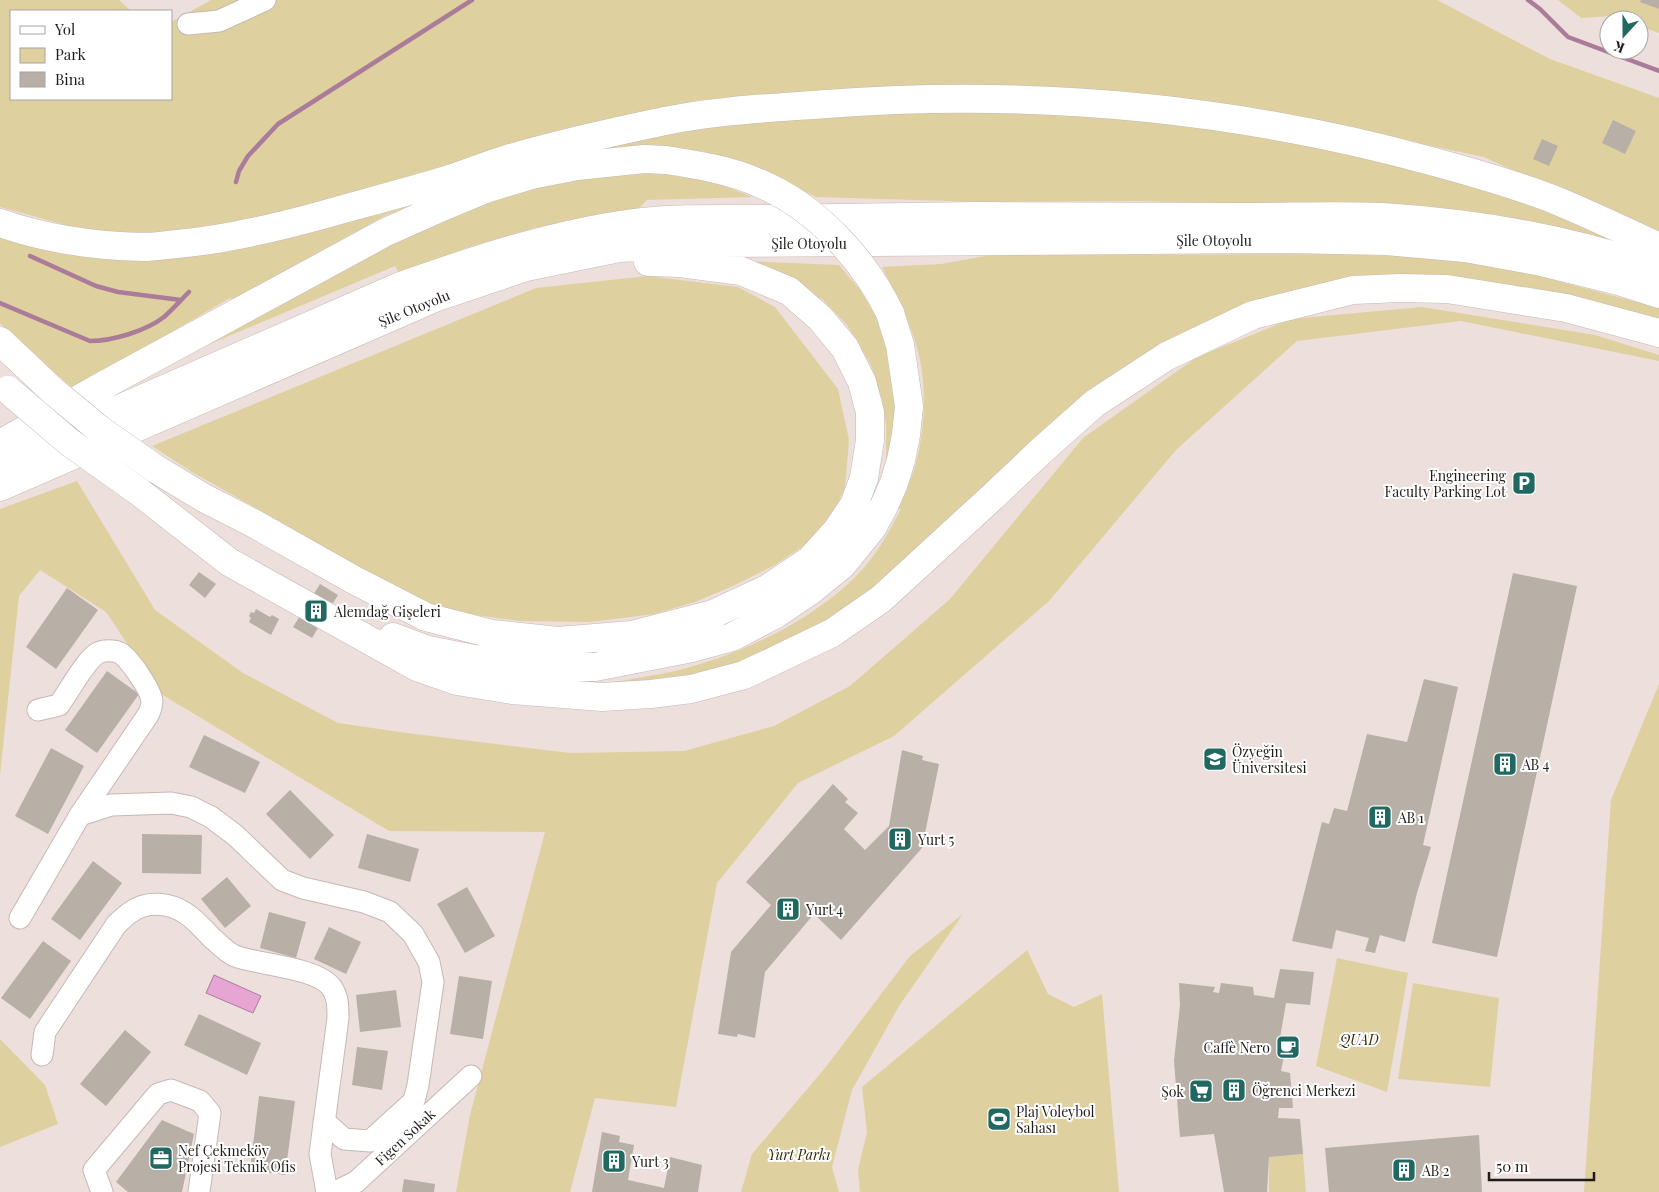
<svg xmlns="http://www.w3.org/2000/svg" width="1659" height="1192" font-family="'Playfair Display',serif">
  <rect width="100%" height="100%" fill="#eddfdb"/>
  <path fill="#dfd19f" d="M0 0H119L131 11H11V99H171V22L211 0H1437L1550 59 1659 98V237L1484 157 1289 116 768 96 699 100 606 120 290 211 175 232H119L61 227 62 224 0 207Z
    M1558 0H1659V33L1639 26V20H1622L1611 16 1581 18Z
    M1026 112C1150 118 1273 134 1393 165 1438 176 1484 188 1527 204 1570 220 1611 240 1653 258L1287 205 1137 201 981 202 816 197 768 173 736 161 702 151 626 148 582 150 386 215 232 300 230 298 74 389 60 377 57 380 0 323V236L170 257 228 252 303 233 582 150 719 123 856 113Z
    M628 171 663 172 664 174 718 183 752 197 647 200 638 209 534 228 466 248 399 273 395 266 191 352 394 242 470 207 545 186Z
    M1329 254 1397 256 1465 261 1535 275 1659 308V322L1466 283 1226 314 886 581 816 633 720 669 674 681 593 685C619 681 645 677 671 672 738 657 823 617 867 564 881 547 891 528 901 509H897C903 496 910 483 914 470 925 432 928 387 917 348 910 320 894 294 882 267L941 264 991 255Z
    M745 261 839 265 861 291 884 331 896 407 890 458 886 459V423L881 396 871 365 847 325 821 298 817 302Z
    M657 275 656 277 738 287 775 307 838 389 849 440 845 488 824 532 775 565 733 586 695 602 654 614 590 622 520 621 469 614 423 603 192 472 152 446 536 288Z
    M1422 307 1595 335 1659 355V361L1461 321 1297 341 1176 450 1049 601 894 736 798 783 717 883 676 1107 595 1098 570 1192H456L470 1115 545 832 389 831 161 694 106 612 40 570 19 596 0 775V509L77 481 155 610 243 673 338 723 407 733 570 753 684 751 774 726 850 686 950 599 1083 438 1197 357 1291 319Z
    M1659 684V1192H1584L1611 800Z
    M963 914 899 1006 852 1090 832 1167 839 1192H741L752 1154 825 1068 910 956Z
    M1027 950 1048 994 1074 1007 1102 994 1119 1192H860L858 1170 867 1132 862 1087Z
    M1337 958 1408 973 1387 1092 1316 1066Z
    M1413 983 1499 998 1490 1087 1398 1079Z
    M0 1039 45 1085 58 1124 0 1147Z
    M1303 1154 1306 1192H1269V1157Z"/>
  <path fill="#e6a5d2" stroke="#ab7c9a" d="M214 975 261 996 253 1013 206 993Z"/>
  <g fill="none" stroke-linecap="round" stroke-linejoin="round">
    <path stroke="#ab7c9a" stroke-width="4.5" d="M1528 0 1540 9 1568 37 1659 71
      M236 182 239 171 248 156 278 124 472 0
      M30 256 96 286 118 292 181 300
      M0 303 90 341C112 341 146 331 164 317 173 309 181 300 189 292"/>
  </g>
  <path fill="#b8afa6" d="M1641 0H1659V9L1640 2Z
    M1613 120 1636 131 1625 154 1602 143Z
    M1542 139 1558 146 1549 166 1533 159Z
    M199 572 216 584 205 598 189 585Z
    M1513 573 1577 586 1497 957 1432 943Z
    M320 584 338 595 312 638 293 627Z
    M67 588 98 610 56 669 26 647Z
    M256 609 270 617 272 615 279 619 271 635 249 622 251 618 249 616 251 612 254 613Z
    M107 671 139 694 97 753 65 730Z
    M1424 679 1458 687 1423 845 1431 847 1417 893 1405 942 1380 935 1375 953 1365 951 1369 938 1336 930 1332 949 1292 941 1322 822 1329 824 1334 808 1347 811 1367 734 1407 742Z
    M204 735 260 762 245 793 189 767Z
    M51 748 84 766 48 834 15 816Z
    M902 750 923 756 922 760 939 764 922 848 841 940 814 914 765 972 755 1038 738 1034 737 1037 718 1034 731 952 771 905 746 882 833 784 848 799 845 802 858 813 844 829 865 850 889 826Z
    M290 790 334 835 310 859 266 814Z
    M142 834 202 835 201 874 142 873Z
    M367 834 419 849 410 882 358 868Z
    M93 861 122 883 80 940 51 919Z
    M227 877 251 906 225 928 201 899Z
    M467 887 495 936 465 953 437 904Z
    M269 912 306 922 296 958 260 948Z
    M329 927 361 942 346 974 314 959Z
    M43 941 71 961 30 1019 1 998Z
    M1280 969 1314 972 1310 1005 1286 1003 1280 1038 1288 1037 1281 1071 1290 1073 1293 1108H1279L1278 1118 1300 1119 1303 1154 1269 1157 1267 1192H1224L1214 1134 1180 1137 1174 1061 1180 1005 1179 983 1215 987 1213 992 1219 993 1221 983 1253 987 1254 995 1274 998Z
    M459 976 492 981 483 1039 450 1034Z
    M396 990 401 1027 360 1032 356 995Z
    M199 1014 261 1043 247 1075 184 1045Z
    M125 1030 151 1052 106 1106 80 1084Z
    M357 1047 388 1051 382 1090 352 1085Z
    M259 1096 295 1101 285 1175 250 1170Z
    M162 1120 194 1134 182 1192H128L116 1182Z
    M602 1132 620 1136 619 1142 634 1145 628 1180 664 1188 670 1157 702 1165 698 1192H592Z
    M1479 1135 1482 1192H1329L1325 1148Z
    M404 1179 435 1184 434 1192H402Z"/>
  <g fill="none" stroke-linecap="round" stroke-linejoin="round">
    <g stroke="#c6b8b4" stroke-width="23">
      <path id="minor" d="M188 24 219 21 265 0
        M80 815 111 805 171 803 191 807 211 817 235 835 282 880 303 888 364 902 390 912 413 934 429 962 433 982 418 1085 414 1101 370 1141 344 1139 324 1121
        M20 918 80 815 148 715C150 711 152 706 152 701 151 690 129 658 120 653 114 650 104 650 98 653 86 659 68 693 59 705L38 710
        M42 1055 45 1032 116 925C121 920 126 915 131 912 147 900 170 903 185 913 195 919 203 929 211 937 218 943 226 952 235 956 259 965 317 967 332 988 338 997 338 1007 338 1018L320 1154 327 1192
        M102 1192 94 1170 158 1094 171 1090 200 1101 210 1113 199 1192
        M335 1192 356 1182 471 1076"/>
    </g>
    <g stroke="#c6b8b4" stroke-width="29">
      <path id="highway" d="M0 223C46 239 94 246 143 247 154 247 165 245 177 244 222 240 266 230 311 218 357 205 404 193 450 179 469 172 488 165 507 159 559 144 612 132 665 121 718 110 773 108 826 104 1028 89 1232 107 1427 160 1468 171 1510 183 1550 198 1587 213 1623 230 1659 247
        M0 341 53 391
        M0 444 104 385 386 232 442 207 485 189 531 175 577 166 644 159 666 160
        M0 461 398 287C474 260 552 234 633 223 675 218 718 219 761 219 833 218 906 217 979 216 1066 216 1154 216 1242 217 1289 217 1336 215 1383 217 1476 223 1571 239 1659 270
        M156 469 204 498 253 523 354 580 426 617 492 634 558 641 632 635 713 614 767 589 810 560 837 530 854 505 864 478 870 440V412L862 382 845 348 820 318 789 291 741 271 680 263 648 262
        M0 487 437 297 526 267 619 248 716 243 1285 239 1386 241 1465 248 1537 261 1618 281 1659 294
        M138 491 229 562 417 667 457 681 512 690 602 697 651 694 691 689 744 675 832 633 881 599 989 500 1042 450 1095 403 1167 356 1253 315 1353 290 1400 288 1447 289 1566 308 1659 333
        M393 637 428 650 474 659 558 667H595L692 648 732 637 776 614 810 591 842 565 872 528 884 506 894 483 901 460 906 435 909 406 900 345 890 313"/>
    </g>
    <use href="#minor" stroke="#fff" stroke-width="21"/>
    <use href="#highway" stroke="#fff" stroke-width="28"/>
    <g stroke="#c6b8b4" stroke-width="29" stroke-linecap="butt">
      <path id="highway-bridge" d="M666 160C698 165 730 170 759 183 816 207 864 259 890 313
        M8 390 69 442 138 491
        M53 391 99 429 156 469"/>
    </g>
    <use href="#highway-bridge" stroke="#fff" stroke-width="28"/>
  </g>
  <defs>
    <g id="parking-square" transform="scale(1.25)"><rect x="-9" y="-9" width="18" height="18" rx="4" fill="#216960" stroke="#fff"/><path d="M-3.5-5.5H1a3.5 3.5 0 0 1 0 7H-1V5.5H-3.5ZM-1-3.4V-.6H.8a1.4 1.4 0 0 0 0-2.8Z" fill="#fff"/></g>
    <g id="building-square" transform="scale(1.25)"><rect x="-9" y="-9" width="18" height="18" rx="4" fill="#216960" stroke="#fff"/><path d="M-4-6H4V6H1V3H-1V6H-4ZM-2.5-4.3h1.7v1.8h-1.7ZM.8-4.3h1.7v1.8H.8ZM-2.5-1h1.7V.8h-1.7ZM.8-1h1.7V.8H.8Z" fill="#fff"/></g>
    <g id="university-square" transform="scale(1.25)"><rect x="-9" y="-9" width="18" height="18" rx="4" fill="#216960" stroke="#fff"/><path d="M0-5L7-2L0 1L-7-2ZM-4 1L0 2.5L4 1V4Q0 6-4 4Z" fill="#fff"/></g>
    <g id="cafe-square" transform="scale(1.25)"><rect x="-9" y="-9" width="18" height="18" rx="4" fill="#216960" stroke="#fff"/><path d="M-5.5-4.5H6V0H3Q3 3.5 0 3.5H-2.5Q-5.5 3.5-5.5 0ZM3-3.2v2h1.7v-2ZM-6 4.5H4V6H-6Z" fill="#fff"/></g>
    <g id="supermarket-square" transform="scale(1.25)"><rect x="-9" y="-9" width="18" height="18" rx="4" fill="#216960" stroke="#fff"/><path d="M-6-5.5h2.5l.6 2H6L4.5 2H-2.5L-4.4-4H-6ZM-1.5 3.2a1.3 1.3 0 1 0 .1 0ZM3 3.2a1.3 1.3 0 1 0 .1 0Z" fill="#fff"/></g>
    <g id="stadium-square" transform="scale(1.25)"><rect x="-9" y="-9" width="18" height="18" rx="4" fill="#216960" stroke="#fff"/><path d="M0-5a6.5 5 0 1 0 0 10a6.5 5 0 1 0 0-10ZM-3.5-1.8h7v3.6h-7Z" fill="#fff"/></g>
    <g id="office-square" transform="scale(1.25)"><rect x="-9" y="-9" width="18" height="18" rx="4" fill="#216960" stroke="#fff"/><path d="M-6-3h4V-5.5h4V-3h4V5H-6ZM-1-4.5V-3h2v-1.5ZM-6 0V1H6V0Z" fill="#fff"/></g>
  </defs>
  <g fill-rule="evenodd">
    <use href="#parking-square" x="1524" y="483"/>
    <use href="#building-square" x="316" y="611"/>
    <use href="#university-square" x="1215" y="759"/>
    <use href="#building-square" x="1505" y="764"/>
    <use href="#building-square" x="1380" y="817"/>
    <use href="#building-square" x="900" y="839"/>
    <use href="#building-square" x="788" y="909"/>
    <use href="#cafe-square" x="1288" y="1047"/>
    <use href="#building-square" x="1234" y="1090"/>
    <use href="#supermarket-square" x="1201" y="1091"/>
    <use href="#stadium-square" x="999" y="1119"/>
    <use href="#office-square" x="161" y="1158"/>
    <use href="#building-square" x="614" y="1161"/>
    <use href="#building-square" x="1404" y="1170"/>
  </g>
  <g text-anchor="middle" dominant-baseline="central" stroke-width="4" stroke-linejoin="round" paint-order="stroke">
    <g font-size="14" fill="#201b19" stroke="#fff">
      <text x="1214" y="240">Şile Otoyolu</text>
      <text x="809" y="243">Şile Otoyolu</text>
      <text transform="translate(414 308) rotate(-22)">Şile Otoyolu</text>
      <text transform="translate(405 1137) rotate(-43)">Figen Sokak</text>
    </g>
    <g font-size="14" fill="#201b19" stroke="#fff" text-anchor="start">
      <text x="1506" y="475" text-anchor="end">Engineering<tspan x="1506" dy="16">Faculty Parking Lot</tspan></text>
      <text x="334" y="611">Alemdağ Gişeleri</text>
      <text x="1232" y="751">Özyeğin<tspan x="1232" dy="16">Üniversitesi</tspan></text>
      <text x="1522" y="764">AB 4</text>
      <text x="1398" y="817">AB 1</text>
      <text x="918" y="839">Yurt 5</text>
      <text x="806" y="909">Yurt 4</text>
      <text x="1270" y="1047" text-anchor="end">Caffè Nero</text>
      <text x="1252" y="1090">Öğrenci Merkezi</text>
      <text x="1184" y="1091" text-anchor="end">Şok</text>
      <text x="1016" y="1111">Plaj Voleybol<tspan x="1016" dy="16">Sahası</tspan></text>
      <text x="178" y="1150">Nef Çekmeköy<tspan x="178" dy="16">Projesi Teknik Ofis</tspan></text>
      <text x="632" y="1161">Yurt 3</text>
      <text x="1422" y="1170">AB 2</text>
    </g>
    <g font-size="14" font-style="italic" fill="#332b09" stroke="#fff">
      <text x="1359" y="1039">QUAD</text>
      <text x="799" y="1154">Yurt Parkı</text>
    </g>
  </g>
  <rect x="10" y="10" width="162" height="90" fill="#ffffff" stroke="#a6a4a3"/>
  <rect x="20" y="26" width="25" height="8" fill="#ffffff" stroke="#a6a4a3"/>
  <text x="55" y="35" font-size="15" fill="#201b19">Yol</text>
  <rect x="20" y="48" width="25" height="15" fill="#dfd19f" stroke="#a6a4a3"/>
  <text x="55" y="60" font-size="15" fill="#201b19">Park</text>
  <rect x="20" y="72" width="25" height="15" fill="#b8afa6" stroke="#a6a4a3"/>
  <text x="55" y="85" font-size="15" fill="#201b19">Bina</text>
  <g transform="translate(1624 35) rotate(201)"><circle r="24" fill="#ffffff" stroke="#a6a4a3"/>
  <path d="M0-4L9 19L0 12L-9 19Z" fill="#216960"/>
  <text y="-8" font-size="14" font-weight="bold" text-anchor="middle" fill="#201b19">K</text>
  </g>
  <path d="M1489 1172v8h105v-8" fill="none" stroke="#201b19" stroke-width="2.5"/>
  <text x="1496" y="1172" font-size="15" fill="#201b19" stroke="#ffffff" stroke-width="4" paint-order="stroke">50 m</text>
</svg>
